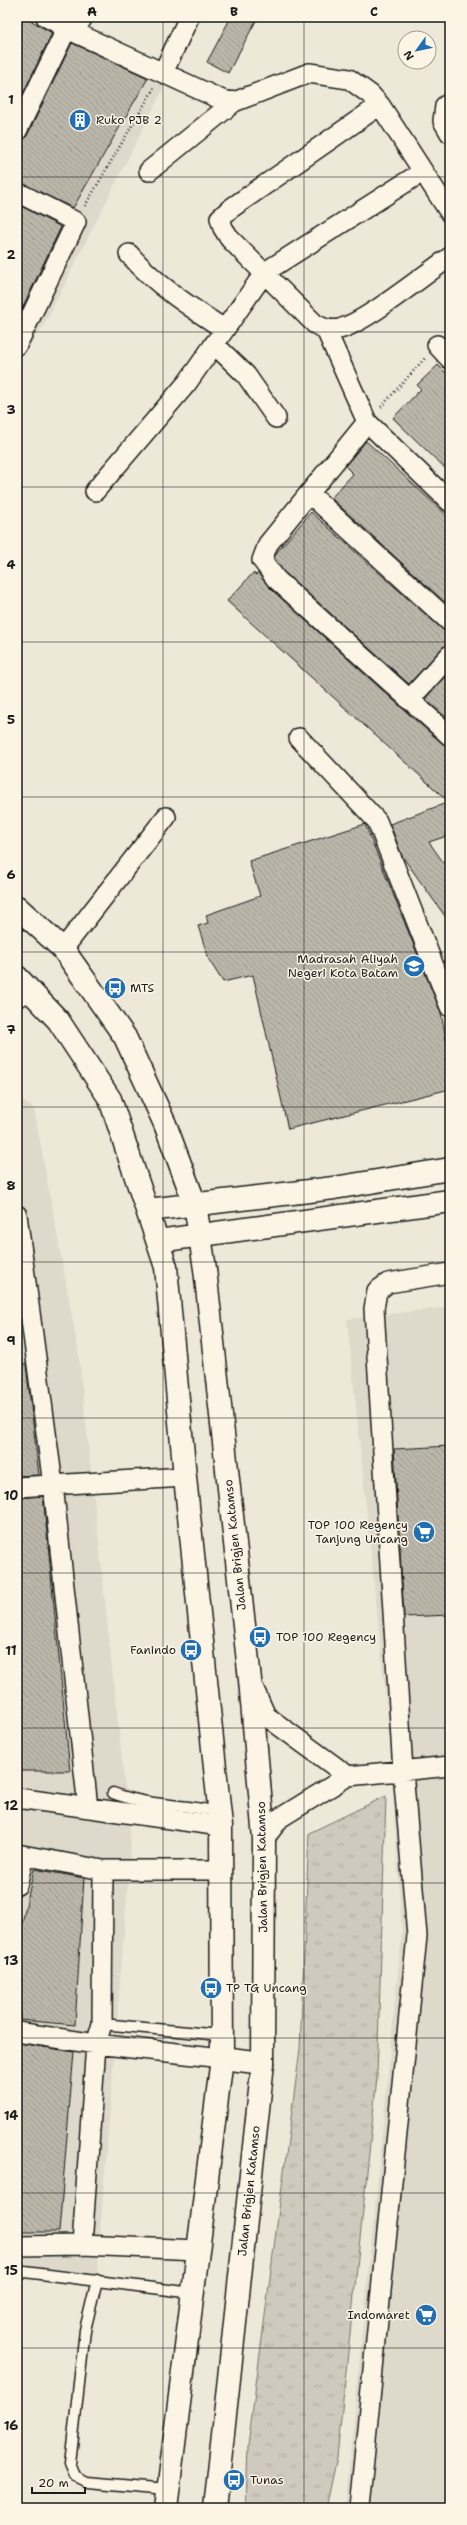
<svg xmlns="http://www.w3.org/2000/svg" width="467" height="2525" font-family="'Shantell Sans',sans-serif">
  <defs>
    <pattern id="grass-tufts" width="24" height="20" patternUnits="userSpaceOnUse"><rect width="24" height="20" fill="#cfcabd"/><path d="M3 7l-1-3M5 7V3M7 7l1-3M15 17l-1-3M17 17v-4M19 17l1-3" fill="none" stroke="#b1ada2"/></pattern>
    <pattern id="building-back-hatch" width="6" height="6" patternUnits="userSpaceOnUse"><rect width="6" height="6" fill="#bab6aa"/><path d="M-1 5l2 2M0 0l6 6M5-1l2 2" fill="none" stroke="#9f9c92"/></pattern>
  </defs>
  <rect width="100%" height="100%" fill="#eee8d9"/>
  <filter id="ink" filterUnits="userSpaceOnUse"><feTurbulence type="fractalNoise" baseFrequency=".025" numOctaves="2"/><feDisplacementMap in="SourceGraphic" scale="8" xChannelSelector="R" yChannelSelector="G"/><feConvolveMatrix kernelMatrix="1 2 1 2 8 2 1 2 1" color-interpolation-filters="sRGB"/></filter>
  <g filter="url(#ink)">
    <path fill="#ded9cb" d="M17 17H27L165 85 44 325 17 363Z
      M17 1096 34 1109 78 1349 131 1845 96 2284 17 2276Z
      M450 1307V2508H345L402 1933 389 1730 347 1319Z"/>
    <path fill="url(#grass-tufts)" stroke="#76736c" d="M386 1796 377 2077 337 2457 326 2508H246L248 2445 300 2049 309 1833Z"/>
    <path fill="url(#building-back-hatch)" stroke="#1c1c1c" d="M17 17H25L52 33 17 106Z
      M231 17H258L228 73 207 62Z
      M72 43 148 78 73 208 17 181V142L27 136Z
      M17 204 61 227 17 319Z
      M438 365 450 377V473L393 418 421 389 417 385Z
      M366 441 450 518V607L331 498 353 474 345 466Z
      M311 512 443 630 450 633V644L442 648 409 684 284 572 274 558 277 552Z
      M253 573 256 575 258 573 269 587 402 708 443 744 450 747V835L429 842 450 872V923L402 856 390 824 449 802 227 601Z
      M450 671V721L425 699Z
      M365 824 441 1013 450 1059V1089L288 1129 253 975 223 982 209 960 198 926 208 923 206 915 260 896 249 861Z
      M26 1364 39 1475 17 1476V1365Z
      M450 1446V1615L404 1617 394 1449Z
      M43 1496 47 1534 70 1771H17V1498Z
      M34 1869 84 1878 75 2025 20 2020 22 1968 18 1942Z
      M19 2043 74 2052 59 2232H17Z"/>
    <g fill="none" stroke-linecap="round" stroke-linejoin="round">
      <g stroke="#1c1c1c" stroke-width="13">
        <path id="service" d="M113 1793C146 1806 184 1804 220 1812
          M102 2024 220 2035
          M17 2271 193 2293
          M97 2280 85 2330 70 2464 75 2476 87 2482 168 2489"/>
      </g>
      <g stroke="#1c1c1c" stroke-width="22">
        <path id="minor" d="M46 17 74 32 222 100 234 102
          M74 32 83 17
          M163 73 189 17
          M450 103 445 106 443 121 450 133
          M380 105 230 209 220 218 223 228 230 239 315 324C323 328 329 331 339 329 365 323 425 274 450 257
          M17 131 67 28
          M149 171 234 102 309 73 349 79 371 95 380 105 450 213
          M17 192 76 222 17 345
          M129 254C156 285 190 307 224 329
          M326 330 367 422 450 502
          M214 344 246 375 276 418
          M437 345 450 359
          M367 422 268 544 262 560 276 579 450 736
          M95 491 187 383 265 272 422 172
          M310 494 450 622
          M409 700 450 655
          M299 738 377 821 450 1007
          M63 949 166 817
          M17 997 32 991
          M17 1215 53 1485 88 1808
          M17 1487 185 1477
          M254 1689 266 1716 348 1776 280 1818 264 1839
          M348 1776 450 1766
          M17 1798 221 1826
          M17 1854 103 1870 102 2024 96 2044 82 2245
          M103 1870H221
          M17 1885 24 1856
          M17 2032 96 2044 222 2058
          M17 2246 82 2245 198 2250
          M359 2508 417 1936 403 1771 374 1309 377 1291 388 1283 450 1273"/>
      </g>
      <g stroke="#1c1c1c" stroke-width="25">
        <path id="tertiary" d="M148 1210 334 1188 450 1169
          M158 1241 450 1201"/>
      </g>
      <g stroke="#1c1c1c" stroke-width="25">
        <path id="primary" d="M222 2058 263 2063"/>
      </g>
      <g stroke="#1c1c1c" stroke-width="25">
        <path id="trunk" d="M17 907 63 949 125 1037 165 1124 195 1204 205 1269 250 1680 264 1839 263 2063 215 2508
          M17 977 58 1020 110 1099 166 1267 185 1477 221 1826 222 2058 166 2508"/>
      </g>
      <path stroke="#1c1c1c" stroke-width="2.5" stroke-dasharray="1 3" stroke-linecap="butt" d="M85 206 154 88
        M381 407 426 357"/>
      <use href="#service" stroke="#fcf5e5" stroke-width="10"/>
      <use href="#minor" stroke="#fcf5e5" stroke-width="19"/>
      <use href="#tertiary" stroke="#fcf5e5" stroke-width="22"/>
      <use href="#primary" stroke="#fcf5e5" stroke-width="22"/>
      <use href="#trunk" stroke="#fcf5e5" stroke-width="22"/>
    </g>
  </g>
  <path fill="none" stroke="#1c1c1c" stroke-width="1" stroke-opacity="0.55" d="M163 17V2508M304 17V2508M17 177H450M17 332H450M17 487H450M17 642H450M17 797H450M17 952H450M17 1107H450M17 1262H450M17 1418H450M17 1573H450M17 1728H450M17 1883H450M17 2038H450M17 2193H450M17 2348H450"/>
  <defs>
    <g id="building-disc" transform="scale(1.15)"><circle r="9.5" fill="#1f6fb2" stroke="#fcf5e5"/><path d="M-4-6H4V6H1V3H-1V6H-4ZM-2.5-4.3h1.7v1.8h-1.7ZM.8-4.3h1.7v1.8H.8ZM-2.5-1h1.7V.8h-1.7ZM.8-1h1.7V.8H.8Z" fill="#fff"/></g>
    <g id="school-disc" transform="scale(1.15)"><circle r="9.5" fill="#1f6fb2" stroke="#fcf5e5"/><path d="M0-5L7-2L0 1L-7-2ZM-4 1L0 2.5L4 1V4Q0 6-4 4Z" fill="#fff"/></g>
    <g id="bus-disc" transform="scale(1.15)"><circle r="9.5" fill="#1f6fb2" stroke="#fcf5e5"/><path d="M-5-6H5V4H4V6H2V4H-2V6H-4V4H-5ZM-3.5-4V0h7V-4ZM-3.5 1.2v1.5H-2V1.2ZM2 1.2v1.5H3.5V1.2Z" fill="#fff"/></g>
    <g id="supermarket-disc" transform="scale(1.15)"><circle r="9.5" fill="#1f6fb2" stroke="#fcf5e5"/><path d="M-6-5.5h2.5l.6 2H6L4.5 2H-2.5L-4.4-4H-6ZM-1.5 3.2a1.3 1.3 0 1 0 .1 0ZM3 3.2a1.3 1.3 0 1 0 .1 0Z" fill="#fff"/></g>
  </defs>
  <g fill-rule="evenodd">
    <use href="#building-disc" x="80" y="120"/>
    <use href="#school-disc" x="414" y="966"/>
    <use href="#bus-disc" x="115" y="988"/>
    <use href="#supermarket-disc" x="424" y="1532"/>
    <use href="#bus-disc" x="260" y="1637"/>
    <use href="#bus-disc" x="191" y="1650"/>
    <use href="#bus-disc" x="211" y="1988"/>
    <use href="#supermarket-disc" x="426" y="2315"/>
    <use href="#bus-disc" x="234" y="2480"/>
  </g>
  <g text-anchor="middle" dominant-baseline="central" stroke-width="3" stroke-linejoin="round" paint-order="stroke">
    <g font-size="12" fill="#1c1c1c" stroke="#fcf5e5" text-anchor="start">
      <text x="96" y="120">Ruko PJB 2</text>
      <text x="398" y="959" text-anchor="end">Madrasah Aliyah<tspan x="398" dy="14">Negeri Kota Batam</tspan></text>
      <text x="130" y="988">MTS</text>
      <text x="408" y="1525" text-anchor="end">TOP 100 Regency<tspan x="408" dy="14">Tanjung Uncang</tspan></text>
      <text x="276" y="1637">TOP 100 Regency</text>
      <text x="176" y="1650" text-anchor="end">Fanindo</text>
      <text x="226" y="1988">TP TG Uncang</text>
      <text x="410" y="2315" text-anchor="end">Indomaret</text>
      <text x="250" y="2480">Tunas</text>
    </g>
    <g font-size="12" fill="#1c1c1c" stroke="#fcf5e5">
      <text transform="translate(235 1545) rotate(-96)">Jalan Brigjen Katamso</text>
      <text transform="translate(262 1867) rotate(-91)">Jalan Brigjen Katamso</text>
      <text transform="translate(249 2191) rotate(-84)">Jalan Brigjen Katamso</text>
    </g>
  </g>
  <rect width="467" height="2525" fill="none" stroke="#fcf5e5" stroke-width="44"/>
  <g transform="translate(417 50) rotate(237)"><circle r="19" fill="#fcf5e5" stroke="#a29e95"/>
  <path d="M0-3L7 15L0 10L-7 15Z" fill="#1f6fb2"/>
  <text y="-6" font-size="11" font-weight="bold" text-anchor="middle" fill="#1c1c1c">N</text>
  </g>
  <path d="M32 2487v6h53v-6" fill="none" stroke="#1c1c1c" stroke-width="2"/>
  <text x="38" y="2487" font-size="12" fill="#1c1c1c" stroke="#fcf5e5" stroke-width="3" paint-order="stroke">20 m</text>
  <rect x="22" y="22" width="423" height="2481" fill="none" stroke="#1c1c1c" stroke-width="1.5"/>
  <g font-size="13" text-anchor="middle" font-weight="bold" fill="#1c1c1c">
    <text x="92" y="16">A</text>
    <text x="234" y="16">B</text>
    <text x="374" y="16">C</text>
    <text x="11" y="104">1</text>
    <text x="11" y="259">2</text>
    <text x="11" y="414">3</text>
    <text x="11" y="569">4</text>
    <text x="11" y="724">5</text>
    <text x="11" y="879">6</text>
    <text x="11" y="1034">7</text>
    <text x="11" y="1190">8</text>
    <text x="11" y="1345">9</text>
    <text x="11" y="1500">10</text>
    <text x="11" y="1655">11</text>
    <text x="11" y="1810">12</text>
    <text x="11" y="1965">13</text>
    <text x="11" y="2120">14</text>
    <text x="11" y="2275">15</text>
    <text x="11" y="2430">16</text>
  </g>
</svg>
